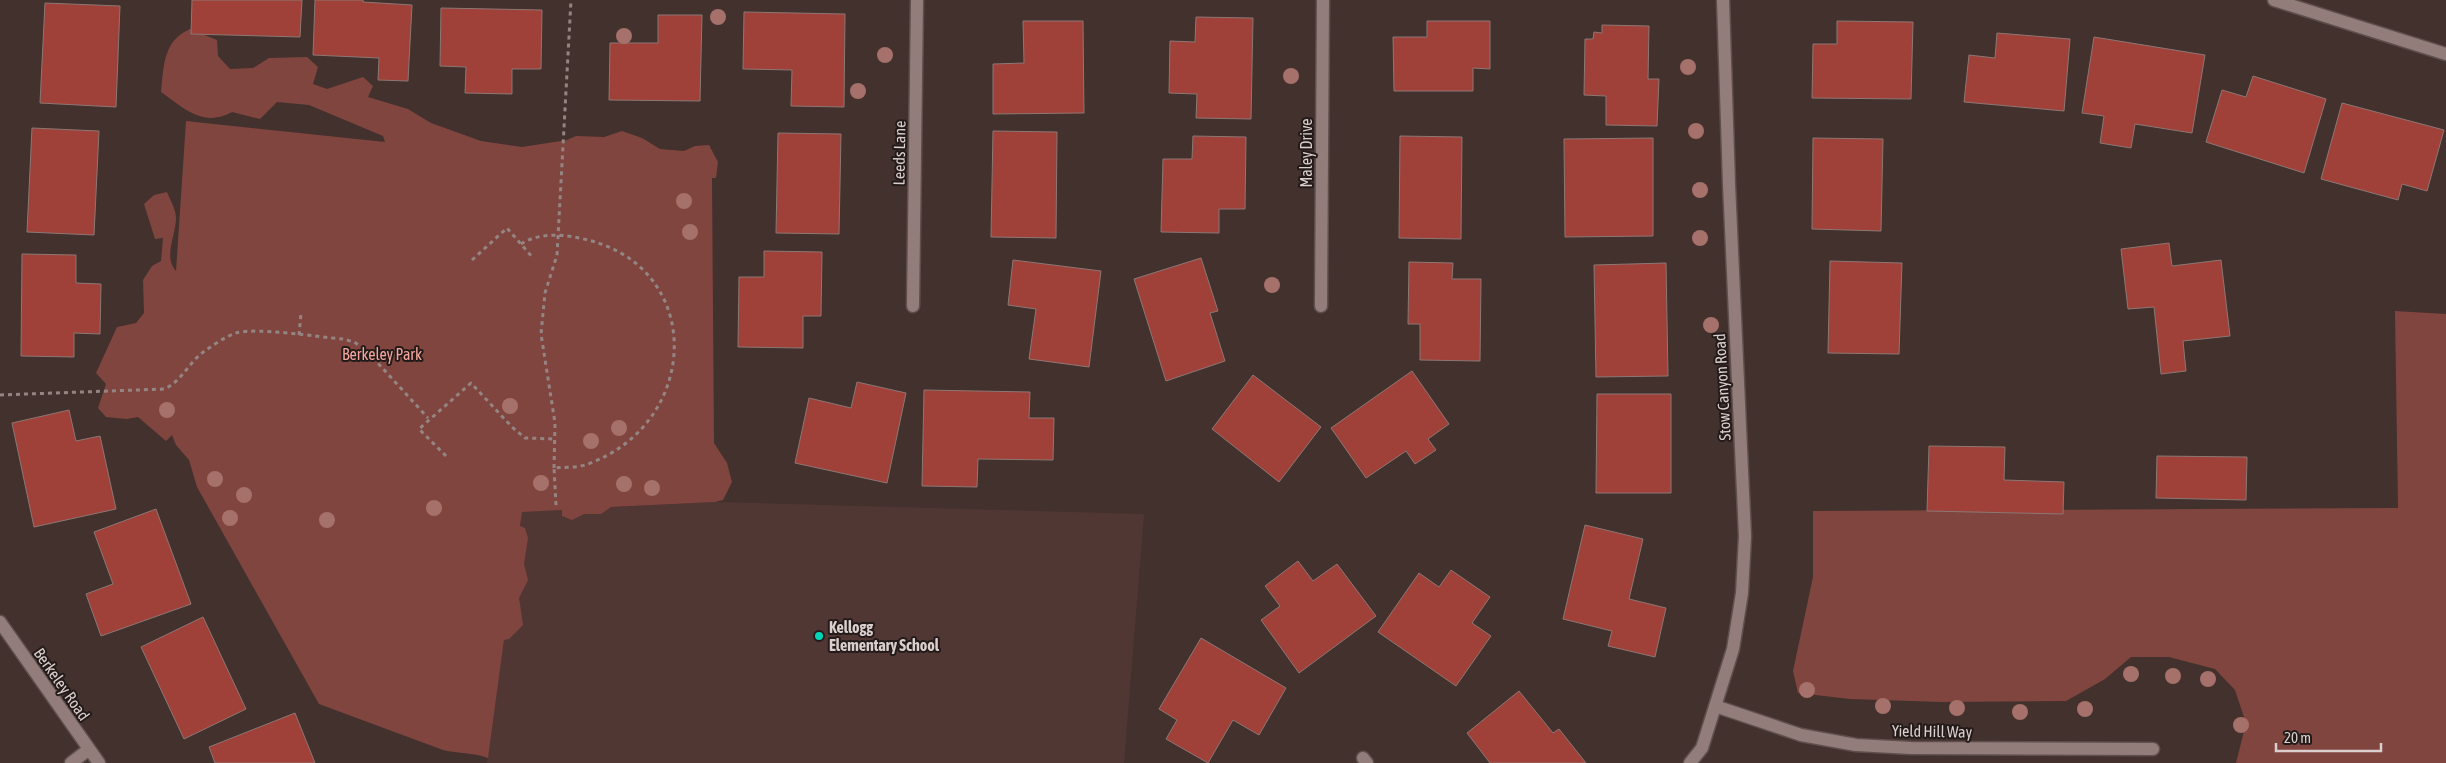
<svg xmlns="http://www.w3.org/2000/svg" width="2446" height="763" font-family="'Asap Condensed',sans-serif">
  <rect width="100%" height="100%" fill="#43312e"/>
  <path fill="#513734" d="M715 502 1144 514 1124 763H487L522 512Z"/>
  <path fill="#80453f" d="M190 29 217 40 218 56 230 69 253 68 269 58 307 57 318 67 313 84 327 89 363 77 373 86 368 97 408 109 431 123 481 141 522 147 567 140 576 136 604 137 622 131 642 138 660 149 684 151 695 146 709 145 718 162 716 178H712L714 443 727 463 732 482 723 500 715 502 611 507 601 514H584L572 520 562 516V510L522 512 520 526 525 528 528 538 524 564 528 580 519 598 523 625 509 639 504 640 488 758C471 752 460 754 443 750L319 704 197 487 189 460 176 445 172 435 166 441 138 417 127 419 106 417 98 408 106 384 96 373 117 327 136 323 144 313 143 280 152 266 161 261 163 238 155 239 144 204 154 195 167 192C170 200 176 209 176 218 176 235 163 257 176 271L186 121 385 142 383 136 309 105 277 102 260 119 232 112C203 128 184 108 161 92 164 65 163 41 190 29Z
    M2395 311 2446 314V763H2236L2246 723 2235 690 2215 669 2169 657H2131L2105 679 2066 701 1942 702 1850 699 1798 693 1793 671 1813 577V511L2398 508Z"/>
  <path fill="#a04139" stroke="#8d7774" d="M192 0H302L300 37 191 34Z
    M315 0H363V2L412 5 408 81 378 80 379 58 313 55Z
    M45 3 120 6 116 107 40 103Z
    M441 8 542 10 541 69H512V94L465 93 466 67 440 66Z
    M744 12 845 14 844 107 791 106 792 70 743 69Z
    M658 15H702L700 101 609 100 610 43H658Z
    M1196 17 1253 18 1251 119 1196 118 1197 94 1169 93 1170 41 1195 42Z
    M1023 21H1083L1084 113 993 114V64L1024 63Z
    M1427 21H1490V69L1473 68V91H1394L1393 37H1427Z
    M1837 21 1913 22 1911 99 1812 98 1813 44H1837Z
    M1602 25 1649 26 1648 79H1659L1657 126 1606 125V96L1584 95 1585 39H1593L1594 32 1602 33Z
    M1997 33 2070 39 2064 111 1964 102 1969 55 1995 58Z
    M2094 37 2205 55 2192 133 2135 124 2131 148 2100 143 2104 116 2082 113Z
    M2253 76 2326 99 2304 173 2206 142 2222 90 2246 97Z
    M2342 103 2444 130 2427 191 2402 184 2398 200 2321 179Z
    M32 128 99 131 94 235 27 232Z
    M993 131 1057 132 1056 238 991 237Z
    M778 133 841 134 839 234 776 233Z
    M1193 136 1246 137 1245 209H1219V233L1161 232 1163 159H1192Z
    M1400 136 1462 137 1461 239 1399 238Z
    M1653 138V236L1565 237 1564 139Z
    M1813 138 1883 139 1881 231 1812 229Z
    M2169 243 2172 266 2221 260 2230 336 2183 341 2186 371 2161 374 2154 307 2128 309 2121 249Z
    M764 251 822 252 821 316H803V348L738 347 739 277H764Z
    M22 254 76 255V283L101 284 100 334 74 333V357L21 356Z
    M1201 258 1218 311 1210 313 1225 361 1166 381 1134 279Z
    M1013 260 1101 271 1089 367 1029 359 1036 309 1008 305Z
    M1830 261 1902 263 1899 354 1828 353Z
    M1409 262 1453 263 1452 279H1481L1480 361 1420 360V324H1408Z
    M1666 263 1668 376 1596 377 1594 265Z
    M1412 371 1449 424 1428 439 1436 450 1415 464 1406 451 1366 478 1331 428Z
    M1253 375 1321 427 1279 482 1212 429Z
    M857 382 906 393 887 483 795 463 809 398 851 408Z
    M924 390 1030 392 1029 418H1054L1053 460 978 459 977 487 922 486Z
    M1597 394H1671V493H1596Z
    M69 410 76 441 100 436 116 509 34 527 12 423Z
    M1929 446 2005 447 2004 480 2064 482 2063 514 1927 511Z
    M2157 456 2247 457 2246 500 2156 498Z
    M156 509 191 604 101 636 86 594 113 584 94 532Z
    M1585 525 1643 539 1629 599 1666 608 1655 657 1608 646 1612 631 1563 619Z
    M1298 561 1313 581 1337 564 1376 616 1299 673 1261 620 1280 606 1265 586Z
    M1451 570 1490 597 1472 623 1491 636 1456 686 1378 632 1419 573 1439 587Z
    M203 617 246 709 184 739 141 647Z
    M1201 638 1286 688 1259 735 1233 720 1208 763 1166 739 1177 720 1159 709Z
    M1519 691 1553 733 1559 729 1586 763H1490L1467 733Z
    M295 713 315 763H215L209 747Z"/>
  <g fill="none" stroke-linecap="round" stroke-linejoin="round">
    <g stroke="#5e4f4d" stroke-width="15">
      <path id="minor" d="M2274 0 2446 54
        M913 306 917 0
        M1321 306 1323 0
        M0 622 99 763
        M1715 706 1801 735 1856 745 1911 748 2153 749
        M1363 758 1367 763
        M71 763 88 750
        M1690 763 1702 748 1733 649 1742 593 1745 536 1729 184 1723 0"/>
    </g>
    <path stroke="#948583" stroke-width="3" stroke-dasharray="4 4" stroke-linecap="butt" d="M521 244C538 233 560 234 579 238 706 262 703 422 588 464 578 468 565 467 554 468L556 505
      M472 260 507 228 533 258
      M299 335 301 313
      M0 395 164 389C181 382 188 364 202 353 212 346 224 337 236 333 259 327 316 337 343 339L354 342 365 349 428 418
      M446 456 419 429 471 383 512 427 525 438 555 439
      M554 468 555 423 541 334 545 293 557 255 571 0"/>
    <use href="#minor" stroke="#927d7a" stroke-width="12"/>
  </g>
  <g fill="#a5716a">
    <circle cx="718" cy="17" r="8"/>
    <circle cx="624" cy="36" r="8"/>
    <circle cx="885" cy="55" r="8"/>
    <circle cx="1688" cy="67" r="8"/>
    <circle cx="1291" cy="76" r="8"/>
    <circle cx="858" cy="91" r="8"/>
    <circle cx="1696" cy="131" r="8"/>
    <circle cx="1700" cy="190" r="8"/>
    <circle cx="684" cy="201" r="8"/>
    <circle cx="690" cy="232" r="8"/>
    <circle cx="1700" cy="238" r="8"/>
    <circle cx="1272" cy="285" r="8"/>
    <circle cx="1711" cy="325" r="8"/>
    <circle cx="510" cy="406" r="8"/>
    <circle cx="167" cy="410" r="8"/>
    <circle cx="619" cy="428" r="8"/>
    <circle cx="591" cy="441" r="8"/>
    <circle cx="215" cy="479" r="8"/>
    <circle cx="541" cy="483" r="8"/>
    <circle cx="624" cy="484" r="8"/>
    <circle cx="652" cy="488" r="8"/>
    <circle cx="244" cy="495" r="8"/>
    <circle cx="434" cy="508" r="8"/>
    <circle cx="230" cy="518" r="8"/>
    <circle cx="327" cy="520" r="8"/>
    <circle cx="2131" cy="674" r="8"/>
    <circle cx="2173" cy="676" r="8"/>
    <circle cx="2208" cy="679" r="8"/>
    <circle cx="1807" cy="690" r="8"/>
    <circle cx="1883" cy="706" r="8"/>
    <circle cx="1957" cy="708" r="8"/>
    <circle cx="2085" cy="709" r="8"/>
    <circle cx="2020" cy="712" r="8"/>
    <circle cx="2241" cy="725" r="8"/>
  </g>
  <circle fill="#02d5b6" stroke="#231b1a" stroke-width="2" cx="819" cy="636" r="5"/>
  <g text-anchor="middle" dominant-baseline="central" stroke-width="4" stroke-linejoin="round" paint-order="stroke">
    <g font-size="16" fill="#dbcfcd" stroke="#231b1a">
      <text transform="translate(899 153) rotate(-89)">Leeds Lane</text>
      <text transform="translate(1306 153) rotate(-90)">Maley Drive</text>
      <text transform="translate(1722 387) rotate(-93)">Stow Canyon Road</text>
      <text transform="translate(62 684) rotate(55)">Berkeley Road</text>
      <text transform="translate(1932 731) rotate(1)">Yield Hill Way</text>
    </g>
    <g font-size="16" fill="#f5a69c" stroke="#231b1a">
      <text x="382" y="354">Berkeley Park</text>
    </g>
    <g font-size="16" font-weight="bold" fill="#dbcfcd" stroke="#231b1a" text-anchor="start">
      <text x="829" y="627">Kellogg<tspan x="829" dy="18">Elementary School</tspan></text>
    </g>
  </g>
  <path d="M2276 743v8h105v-8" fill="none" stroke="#dbcfcd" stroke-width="2.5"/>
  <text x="2284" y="743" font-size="15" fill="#dbcfcd" stroke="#231b1a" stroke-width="4" paint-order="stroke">20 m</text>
</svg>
